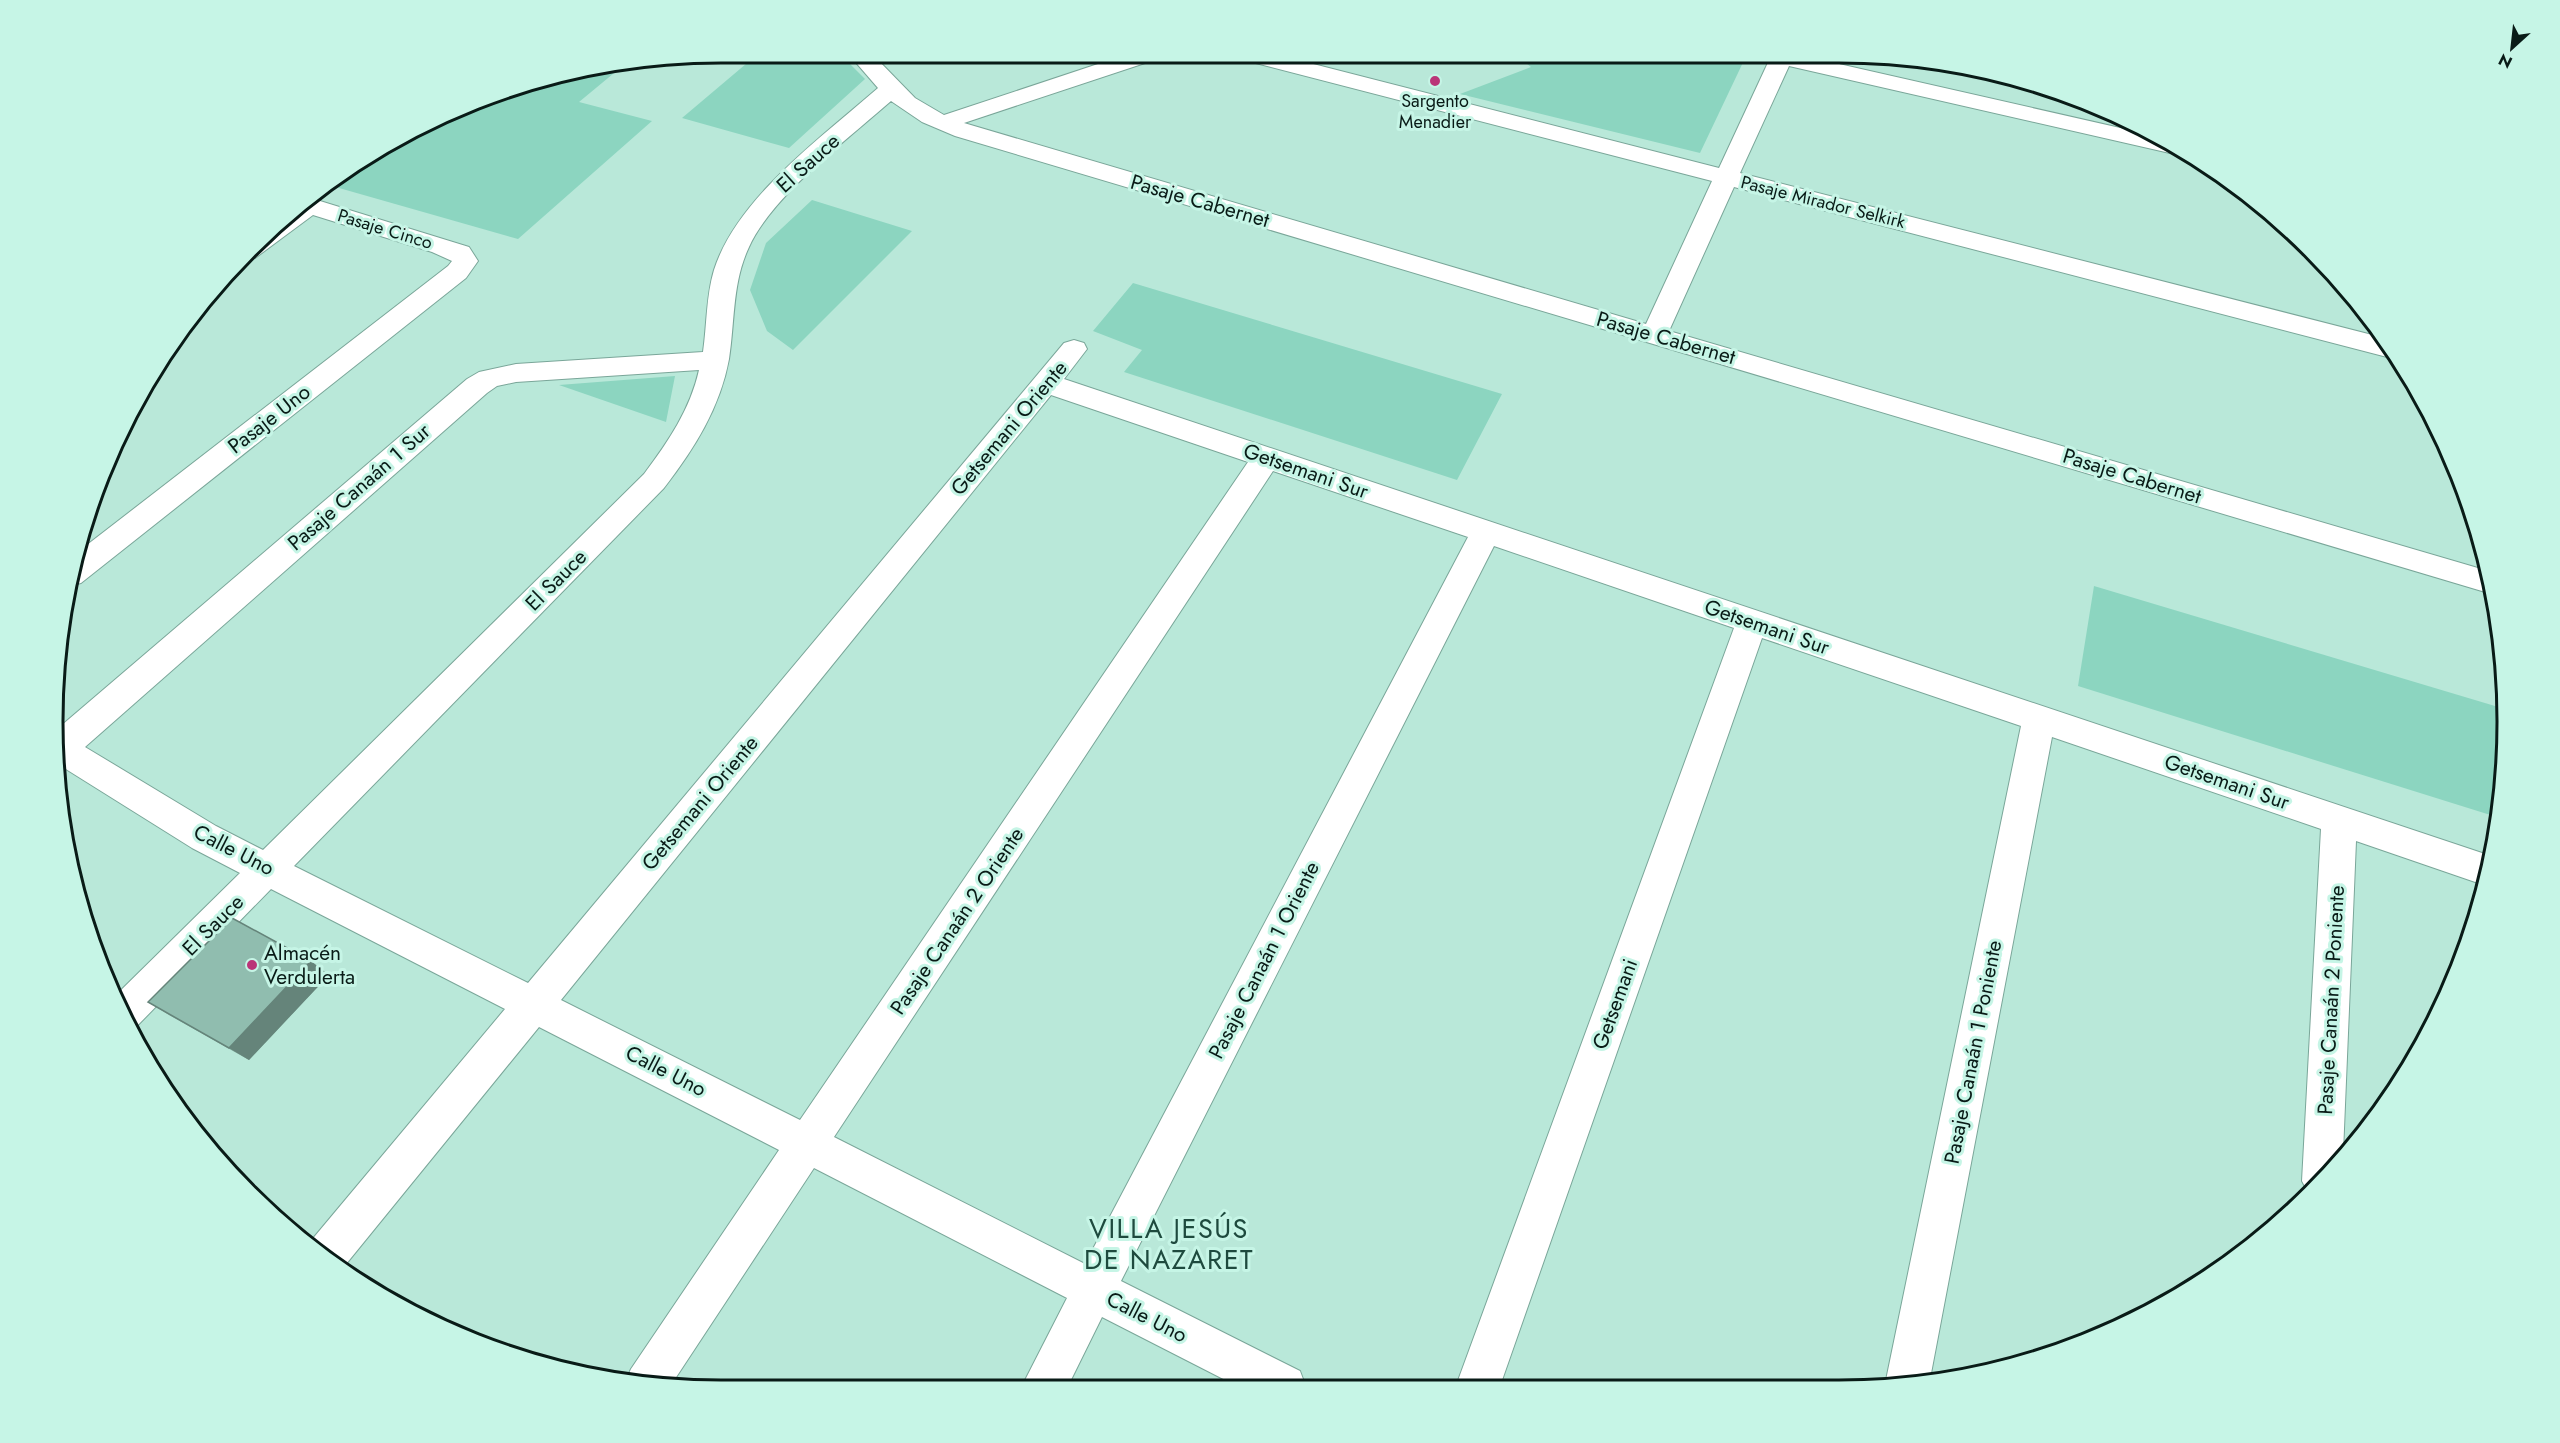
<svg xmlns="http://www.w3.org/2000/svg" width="2560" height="1443" font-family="Jost,sans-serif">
  <rect width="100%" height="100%" fill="#b9e8d9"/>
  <path fill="#8cd5c0" d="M1747 54 1700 153 1460 94 1531 67 1516 55Z
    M753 58H844L865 79 789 148 682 118Z
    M631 59 579 102 652 121 518 239 325 184 425 122 507 88Z
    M812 200 912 231 793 350 767 331 750 290 766 243Z
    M1133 283 1502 394 1457 480 1124 372 1142 350 1093 331Z
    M675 376 666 422 559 385Z
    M2094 586 2505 709 2500 818 2078 686Z"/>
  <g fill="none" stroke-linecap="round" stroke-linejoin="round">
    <g stroke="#7aa699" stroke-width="2">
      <path id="street" d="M1772 54H1795L2160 137 2173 142 2190 154 2183 156 1789 66 1740 173 2384 338 2396 357 2391 358 1734 187 1669 331 2488 571 2492 594 955 136 922 122 891 101C849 138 771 197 749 247 732 283 735 321 729 359 720 408 694 449 664 488L294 866 528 983 1064 343 1074 340 1084 343 1087 349 1064 379 2491 856 2484 885 2356 841 2343 1153 2310 1196 2302 1181 2321 829 2052 737 1929 1384 1885 1385 2021 726 1762 638 1500 1386H1456L1734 628 1494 546 1121 1281 1300 1371 1306 1387H1239L1102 1317 1067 1388H1021L1067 1298 814 1168 669 1388 626 1380 631 1369 779 1150 539 1027 342 1269 309 1245 310 1242 505 1009 271 889 135 1028 129 1030 113 998 240 873 192 848 61 766 54 768 55 731 467 379 479 372 516 364 703 352C707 325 706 296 714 270 737 198 822 137 878 88L852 58 875 57 915 98 944 115 1119 57 1151 56 1148 62 964 123 1646 324 1712 181 1248 61 1245 56H1282L1719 168ZM699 370C690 410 668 442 644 474L263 850 216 826 85 747 487 393 497 386 516 382ZM1051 395 1248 462 800 1120 561 1000ZM1273 471 1468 537 1085 1264 834 1137Z
        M307 197 469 247 478 261 466 278 81 583 68 586 74 555 448 266 452 261 432 252 313 215 255 258 246 260 240 258Z"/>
    </g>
    <use href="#street" fill="#fff" fill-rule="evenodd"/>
  </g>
  <path fill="#7ca396" d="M329 975 249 1060 169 1015 148 1002Z"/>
  <path fill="#65847a" d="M311 961 329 975 249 1060 229 1048Z"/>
  <path fill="#90bdaf" stroke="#65847a" stroke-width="1.5" d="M232 918 311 961 229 1048 148 1002Z"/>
  <g fill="#ba3578" stroke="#c6f5e6" stroke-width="2">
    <circle cx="1435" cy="81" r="6"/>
    <circle cx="252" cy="965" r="6"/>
  </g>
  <g text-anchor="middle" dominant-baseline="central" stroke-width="6" stroke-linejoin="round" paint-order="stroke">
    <g font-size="18" fill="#091b17" stroke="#c6f5e6">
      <text x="1435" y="101">Sargento<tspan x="1435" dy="21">Menadier</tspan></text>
    </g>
    <g font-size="18" fill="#091b17" stroke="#c6f5e6">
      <text transform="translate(1823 202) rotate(14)">Pasaje Mirador Selkirk</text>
      <text transform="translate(385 229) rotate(17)">Pasaje Cinco</text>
    </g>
    <g font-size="21" fill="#091b17" stroke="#c6f5e6">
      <text transform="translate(808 163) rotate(-42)">El Sauce</text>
      <text transform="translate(1200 201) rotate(16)">Pasaje Cabernet</text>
      <text transform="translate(1666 338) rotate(16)">Pasaje Cabernet</text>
      <text transform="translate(269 419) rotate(-38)">Pasaje Uno</text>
      <text transform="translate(1009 428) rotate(-50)">Getsemani Oriente</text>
      <text transform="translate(1306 471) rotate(19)">Getsemani Sur</text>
      <text transform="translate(2132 476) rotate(17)">Pasaje Cabernet</text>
      <text transform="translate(359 487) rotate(-41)">Pasaje Canaán 1 Sur</text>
      <text transform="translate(556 580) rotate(-45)">El Sauce</text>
      <text transform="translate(1767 627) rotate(19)">Getsemani Sur</text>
      <text transform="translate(2227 782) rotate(19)">Getsemani Sur</text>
      <text transform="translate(700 803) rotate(-50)">Getsemani Oriente</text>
      <text transform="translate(234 850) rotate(27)">Calle Uno</text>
      <text transform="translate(957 921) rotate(-56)">Pasaje Canaán 2 Oriente</text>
      <text transform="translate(213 925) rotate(-45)">El Sauce</text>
      <text transform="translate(1264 960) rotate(-63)">Pasaje Canaán 1 Oriente</text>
      <text transform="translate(2331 1000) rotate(-87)">Pasaje Canaán 2 Poniente</text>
      <text transform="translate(1615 1004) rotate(-70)">Getsemani</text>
      <text transform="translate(1973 1052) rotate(-79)">Pasaje Canaán 1 Poniente</text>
      <text transform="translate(666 1071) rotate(27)">Calle Uno</text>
      <text transform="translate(1147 1317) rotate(27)">Calle Uno</text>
    </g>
    <g font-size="21" fill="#091b17" stroke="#c6f5e6" text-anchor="start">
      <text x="264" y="953">Almacén<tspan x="264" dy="24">Verdulerta</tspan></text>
    </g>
    <g font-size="27" letter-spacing="1.5" fill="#1e4a3e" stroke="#c6f5e6">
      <text x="1169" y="1228">VILLA JESÚS<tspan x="1169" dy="31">DE NAZARET</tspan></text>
    </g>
  </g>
  <path d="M0 0H2560V1443H0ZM721 63H1839A658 658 0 0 1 2497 721V722A658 658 0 0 1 1839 1380H721A658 658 0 0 1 63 722V721A658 658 0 0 1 721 63Z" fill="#c6f5e6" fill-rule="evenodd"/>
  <path fill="none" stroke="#091b17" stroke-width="3" d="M721 63H1839A658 658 0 0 1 2497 721V722A658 658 0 0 1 1839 1380H721A658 658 0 0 1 63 722V721A658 658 0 0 1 721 63Z"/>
  <g transform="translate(2512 48) rotate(207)" stroke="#c6f5e6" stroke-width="4.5" paint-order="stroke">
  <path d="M0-4.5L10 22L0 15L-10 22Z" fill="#091b17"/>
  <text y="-9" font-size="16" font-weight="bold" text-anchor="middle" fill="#091b17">N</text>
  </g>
</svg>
